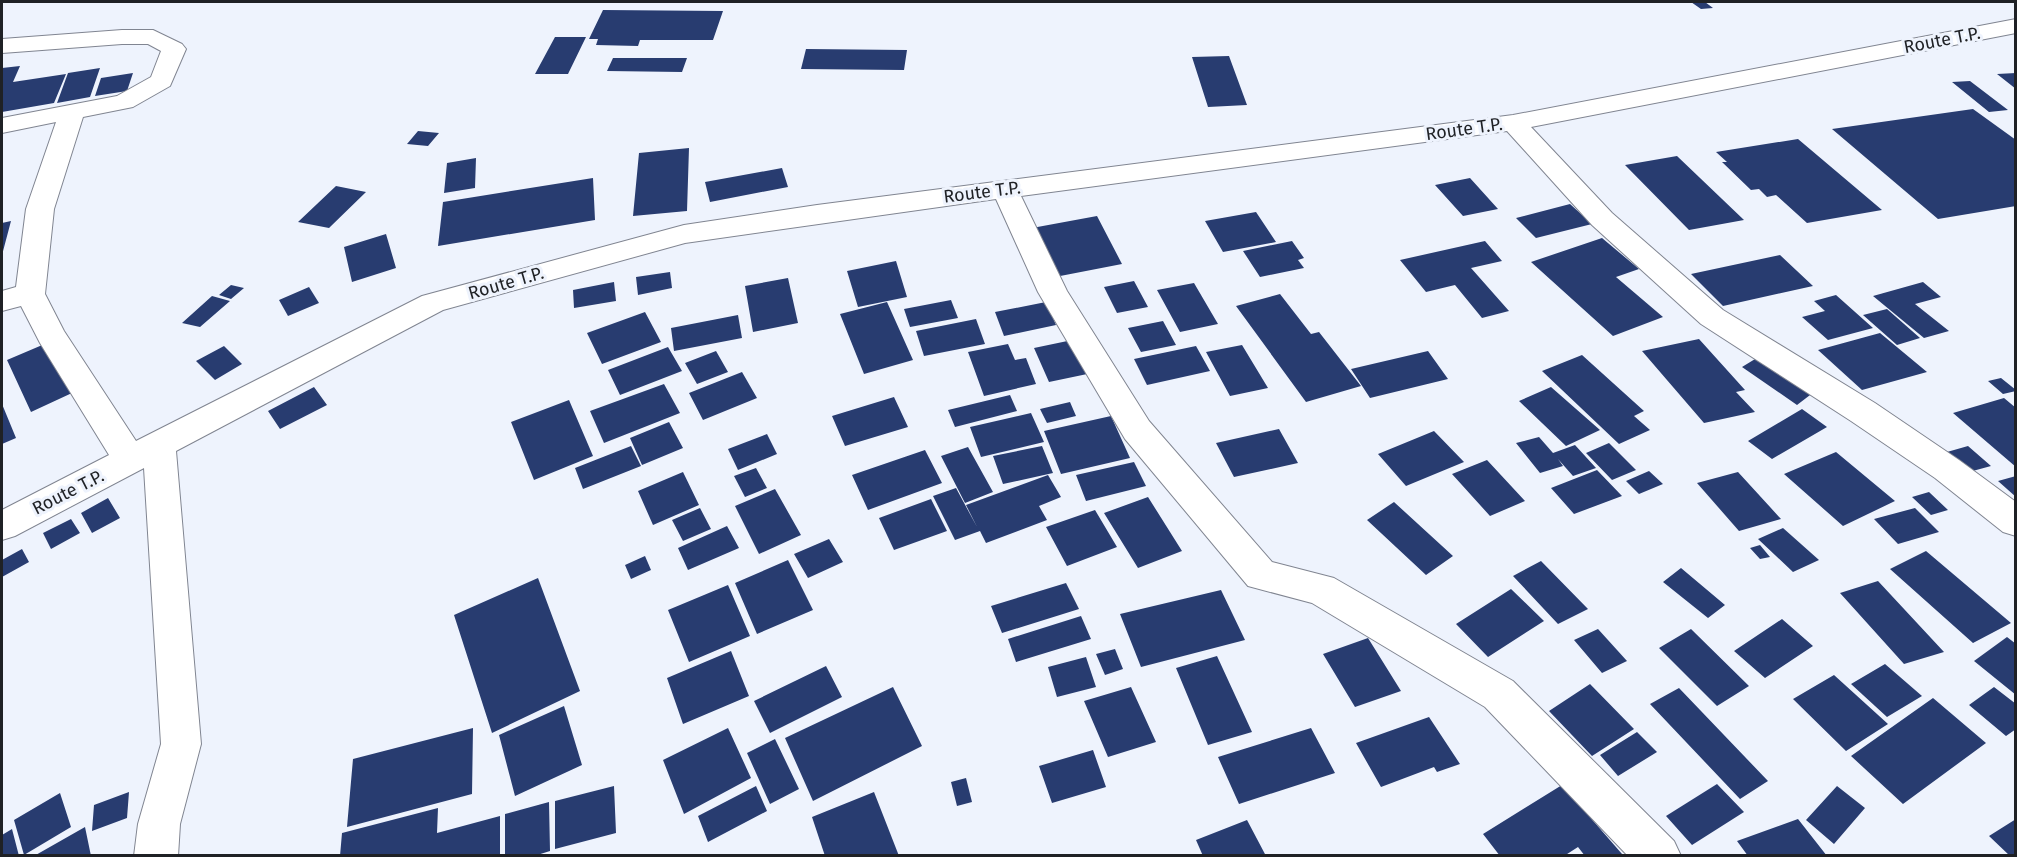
<svg xmlns="http://www.w3.org/2000/svg" width="2017" height="857" font-family="'Fira Sans',sans-serif">
  <rect width="100%" height="100%" fill="#eef3fd"/>
  <path fill="#283c70" d="M1691 2H1705L1713 8 1701 9Z
    M603 10 723 11 713 40H640L638 46 596 45 598 39H589Z
    M555 37H586L568 74H535Z
    M806 49 907 50 904 70 801 69Z
    M1229 56 1247 105 1208 107 1192 57Z
    M613 58H687L682 72 607 71Z
    M20 66 13 82 66 74 54 103 2 112V68Z
    M100 68 90 97 57 103 68 73Z
    M133 73 127 91 95 96 101 78Z
    M2016 73V89L1997 74Z
    M1970 81 2008 110 1989 112 1952 82Z
    M1973 109 2016 140V206L1938 219 1832 129Z
    M418 131 439 133 428 146 407 144Z
    M1798 139 1882 210 1807 223 1776 195 1767 197 1759 189 1751 190 1722 162H1727L1716 152Z
    M689 148 687 211 633 216 639 153Z
    M1677 156 1744 220 1689 230 1625 165Z
    M476 158 475 188 444 193 447 163Z
    M782 168 788 187 710 202 705 182Z
    M593 178 595 220 438 246 443 202Z
    M1470 178 1498 209 1463 216 1435 185Z
    M336 186 366 192 329 228 298 222Z
    M1570 204 1592 224 1536 238 1516 218Z
    M1256 212 1276 242 1223 252 1205 221Z
    M1097 216 1122 264 1055 277 1032 228Z
    M11 221 2 255V223Z
    M386 234 396 268 352 282 344 247Z
    M1602 238 1639 269 1616 277 1663 317 1613 336 1531 262Z
    M1292 241 1304 258 1298 260 1304 268 1260 277 1243 251Z
    M1485 241 1502 261 1471 268 1509 311 1482 318 1455 285 1426 292 1400 260Z
    M1780 255 1813 286 1723 306 1691 274Z
    M896 261 907 297 858 307 847 271Z
    M670 272 672 288 638 295 636 277Z
    M788 278 798 323 753 332 745 286Z
    M1134 281 1148 307 1117 313 1104 287Z
    M614 282 616 301 574 308 573 290Z
    M1923 282 1941 297 1915 304 1949 331 1924 338 1873 296Z
    M1194 283 1218 324 1180 332 1157 290Z
    M231 285 244 288 231 299 219 295Z
    M309 287 319 303 288 316 279 300Z
    M1280 294 1311 334 1319 332 1361 386 1306 402 1236 306Z
    M1836 295 1873 328 1828 340 1802 317 1825 311 1814 301Z
    M212 296 230 301 200 327 182 323Z
    M951 300 958 318 910 327 904 309Z
    M887 302 913 360 864 374 840 314Z
    M1046 302 1056 325 1004 336 995 312Z
    M1887 309 1920 338 1897 345 1863 315Z
    M645 312 661 342 602 364 587 333Z
    M738 315 742 338 674 351 671 328Z
    M976 319 985 344 924 356 916 331Z
    M1163 321 1176 345 1141 352 1128 328Z
    M1880 333 1927 372 1862 390 1818 350Z
    M1077 339 1092 373 1049 382 1034 348Z
    M1699 339 1745 390 1736 392 1755 412 1704 423 1642 351Z
    M47 343 72 393 31 412 7 360Z
    M1008 344 1015 360 1026 358 1036 384 984 396 968 352Z
    M1242 345 1268 388 1230 396 1206 352Z
    M224 346 242 364 215 380 196 361Z
    M1196 346 1210 371 1147 385 1134 359Z
    M668 347 682 371 620 395 608 370Z
    M716 351 728 372 697 384 685 363Z
    M1428 351 1448 379 1370 398 1351 369Z
    M1582 355 1644 411 1634 416 1650 430 1619 444 1542 371Z
    M1760 356 1814 392 1797 405 1742 367Z
    M742 372 757 398 703 420 689 393Z
    M2001 378 2016 390V391L2003 394 1988 381Z
    M664 384 680 413 604 443 590 411Z
    M314 387 327 405 280 429 268 411Z
    M1551 387 1600 430 1566 446 1519 401Z
    M1010 395 1017 411 955 427 948 410Z
    M894 397 908 427 845 446 832 416Z
    M2004 398 2016 408V467L1953 413Z
    M569 400 593 456 534 480 511 422Z
    M1070 402 1076 416 1047 423 1040 409Z
    M2 404 16 438 2 444Z
    M1802 409 1827 427 1772 459 1748 441Z
    M1031 413 1044 442 981 457 970 427Z
    M1111 416 1130 458 1061 474 1044 431Z
    M669 422 683 448 642 465 630 438Z
    M1279 429 1298 463 1234 477 1216 443Z
    M1434 431 1464 462 1406 486 1378 454Z
    M767 434 777 454 738 470 728 449Z
    M1539 437 1553 453 1575 445 1596 468 1573 476 1558 459 1563 466 1540 473 1516 443Z
    M1609 443 1636 470 1612 480 1586 453Z
    M631 446 641 466 583 489 575 468Z
    M1042 446 1053 473 1003 484 993 456Z
    M1968 446 1991 466 1969 472 1947 452Z
    M968 447 993 492 965 503 941 456Z
    M925 450 942 483 868 510 852 475Z
    M1836 452 1895 501 1843 526 1784 474Z
    M1487 460 1525 501 1490 516 1452 474Z
    M1134 462 1146 486 1086 501 1076 475Z
    M756 468 767 488 745 497 734 476Z
    M1597 470 1622 496 1574 514 1551 488Z
    M1649 471 1663 484 1639 494 1626 481Z
    M683 472 699 505 653 525 638 491Z
    M1738 472 1781 519 1739 531 1697 483Z
    M1048 475 1061 497 1039 506 1047 520 986 543 980 531 955 540 933 496 956 488 977 527 966 505Z
    M2016 476V497L1998 481Z
    M775 489 801 535 759 554 735 506Z
    M1929 492 1948 510 1931 515 1912 497Z
    M1148 497 1182 551 1138 568 1104 513Z
    M108 498 120 518 92 533 81 513Z
    M931 499 947 531 894 550 879 518Z
    M1394 502 1453 556 1426 575 1367 520Z
    M700 508 711 529 683 541 672 520Z
    M1915 508 1939 532 1898 544 1874 519Z
    M1095 510 1117 547 1067 566 1046 527Z
    M71 519 80 533 51 549 43 533Z
    M727 526 739 548 688 570 678 548Z
    M1783 528 1819 560 1793 572 1758 539Z
    M829 539 843 562 808 578 794 554Z
    M1760 545 1770 557 1760 559 1750 548Z
    M22 549 29 562 2 577V560Z
    M1926 551 2011 623 1973 643 1890 569Z
    M645 556 651 570 631 579 625 565Z
    M788 560 813 610 757 634 735 583Z
    M1541 561 1588 609 1558 624 1513 576Z
    M1681 568 1725 605 1708 618 1663 582Z
    M538 578 580 691 492 733 454 615Z
    M1878 581 1944 652 1904 664 1840 593Z
    M1066 583 1079 609 1002 633 991 606Z
    M728 585 750 636 689 662 668 610Z
    M1511 589 1544 621 1488 657 1456 624Z
    M1221 590 1245 640 1141 667 1120 614Z
    M1081 616 1091 639 1016 662 1008 639Z
    M1782 619 1813 646 1765 678 1734 651Z
    M1598 629 1627 661 1602 673 1574 640Z
    M1691 629 1749 686 1717 706 1659 648Z
    M2007 637 2016 644V695L1974 661Z
    M1368 638 1401 691 1355 707 1323 654Z
    M1115 649 1123 669 1105 675 1096 654Z
    M731 651 749 696 683 724 667 678Z
    M1217 656 1252 732 1208 745 1176 668Z
    M1086 657 1096 687 1057 697 1048 667Z
    M1885 664 1922 696 1887 717 1851 684Z
    M826 666 842 697 770 733 754 701Z
    M1834 675 1888 724 1846 751 1793 699Z
    M1590 684 1634 729 1592 756 1549 711Z
    M893 687 922 746 813 801 785 738Z
    M1131 687 1156 742 1108 757 1084 701Z
    M1994 687 2016 704V729L2006 736 1969 705Z
    M1679 688 1768 781 1740 799 1650 704Z
    M1933 698 1986 743 1903 804 1851 756Z
    M564 706 582 765 515 796 499 735Z
    M1429 717 1460 764 1437 772 1434 767 1381 787 1356 743Z
    M473 728 472 794 347 827 353 759Z
    M728 728 751 778 684 814 663 760Z
    M1311 728 1335 773 1239 804 1218 757Z
    M1637 732 1657 752 1618 776 1600 755Z
    M775 739 799 789 770 804 747 753Z
    M1093 750 1106 787 1052 803 1039 766Z
    M966 778 972 802 957 806 951 782Z
    M1717 784 1744 812 1692 845 1666 816Z
    M1562 785 1622 854 1585 856 1578 847 1564 856H1500L1483 834Z
    M614 786 616 833 555 849V801Z
    M756 786 767 811 708 842 698 816Z
    M1837 786 1865 808 1834 844 1806 820Z
    M129 792 127 818 92 831 94 805Z
    M874 792 899 856H825L812 817Z
    M60 793 71 827 24 855 14 820Z
    M549 802 550 851 534 856H505V814Z
    M438 808 437 833 500 816V856H340L342 833Z
    M1798 819 1827 856H1748L1737 841Z
    M2016 819V856H2010L1989 836Z
    M1247 820 1266 856H1203L1196 840Z
    M85 827 91 856H34Z
    M12 829 19 856H2V835Z"/>
  <g fill="none" stroke-linecap="round" stroke-linejoin="round">
    <g stroke="#808591" stroke-width="2">
      <path id="minor" d="M2016 19V33L1531 127 1612 213 1723 310 1875 403 1959 460 2016 502V536L2003 532 1935 478 1851 421 1701 324 1592 225 1507 131 1021 196 1067 291 1149 421 1272 562 1334 578 1513 681 1674 841 1681 856H1628L1485 707 1312 603 1248 586 1125 439 1038 292 996 199 685 243 443 310 176 451 201 744 180 824 178 856H134L138 824 161 744 144 468 15 536 2 540V510L109 455 40 343 21 306 2 311V291L16 287 26 209 56 122 2 133V118L117 96 151 77 161 51 148 44H122L2 53V39L122 30H153L182 44 186 49 170 86 133 107 83 117 54 209 45 294 64 331 136 441 422 296 684 225 817 205 1513 115Z"/>
    </g>
    <use href="#minor" fill="#fff" fill-rule="evenodd"/>
  </g>
  <g text-anchor="middle" dominant-baseline="central" stroke-width="6" stroke-linejoin="round" paint-order="stroke">
    <g font-size="18" fill="#1f2125" stroke="#eef3fd">
      <text transform="translate(1942 40) rotate(-11)">Route T.P.</text>
      <text transform="translate(1464 129) rotate(-8)">Route T.P.</text>
      <text transform="translate(982 192) rotate(-7)">Route T.P.</text>
      <text transform="translate(506 283) rotate(-16)">Route T.P.</text>
      <text transform="translate(68 492) rotate(-27)">Route T.P.</text>
    </g>
  </g>
  <rect width="2017" height="857" fill="none" stroke="#1f2125" stroke-width="6"/>
</svg>
